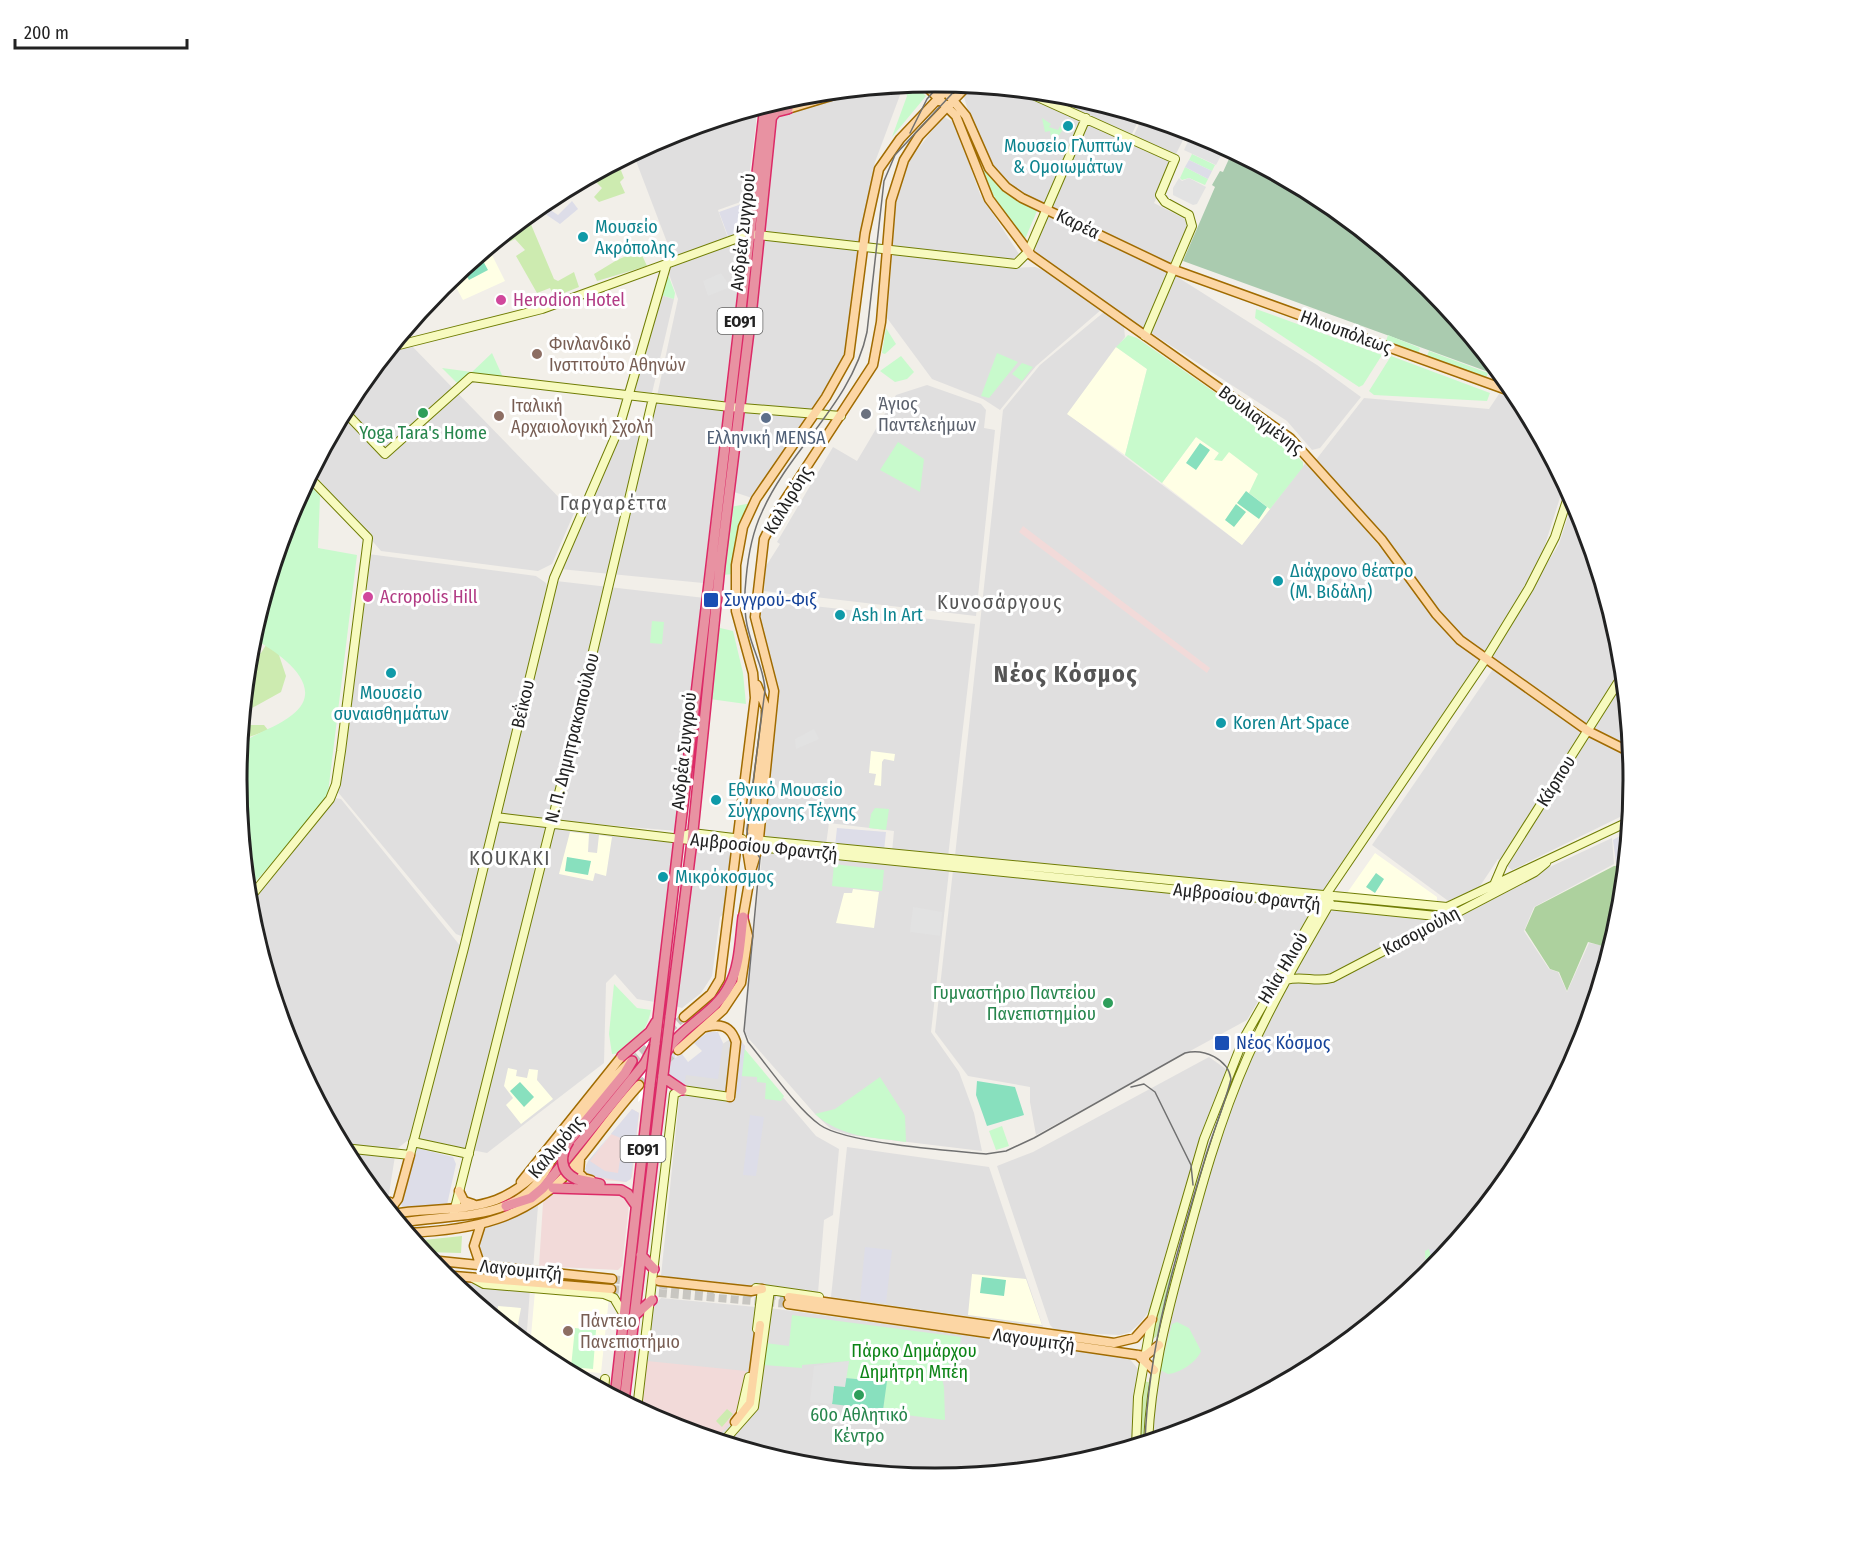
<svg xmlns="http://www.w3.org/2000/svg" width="1871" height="1560" font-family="'Fira Sans Condensed',sans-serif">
  <rect width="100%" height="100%" fill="#f2efe9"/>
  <path fill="#e0dfdf" d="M898 85 900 95 875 162 859 243 844 355 837 373 752 498 734 492 776 117 859 88Z
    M973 85 1012 89 1025 93 1174 162 1154 203 1191 222 1173 269 1027 198 1005 184 995 172 973 128 964 97Z
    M1032 90 1072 95 1141 115 1131 136Z
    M756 108V124L746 200 718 210 728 238 673 258 633 153 668 134Z
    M943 116 955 123 980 194 1019 254 1009 263 891 248 896 194 905 166Z
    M1143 116 1188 130 1174 158 1133 137Z
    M1048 213 1171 273 1317 365 1361 397 1320 448 1312 450 1287 421 1102 301 1031 250Z
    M735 241 743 245 724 401 657 396 678 299 666 266Z
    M896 254 1009 268 1035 267 1046 271 1102 309 1036 366 1000 410 983 399 932 379 887 318 892 256Z
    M661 295 674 299 652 393 635 391Z
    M1104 312 1124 327 1125 337 1068 414 1242 545 1307 461 1392 561 1440 626 1480 661 1325 891 955 856 1003 410 1040 365Z
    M410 344 574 513 552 564 538 571 381 551 312 471 355 391 389 349Z
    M927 385 981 404 986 410 984 428 995 430 976 616 764 591 766 566 780 544 777 542 833 447 857 461 896 395Z
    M1499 394 1522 401 1565 482 1536 573 1484 656 1448 627 1315 461 1364 398 1489 409Z
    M654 401 724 411 703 583 560 569 618 427 647 434Z
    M1574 498 1581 513 1621 644 1624 674 1588 727 1488 660 1559 544Z
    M368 554 536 576 546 583 548 589 464 937 456 934 337 791Z
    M556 581 705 598 677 831 498 816Z
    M759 600 975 624 948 857 892 852 894 831 829 823 826 845 763 839 778 696 758 620Z
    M1493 669 1585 731 1632 758 1634 780 1631 817 1626 820 1622 816 1512 870 1498 859 1478 889 1451 903 1372 845Z
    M1624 678 1632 751 1593 730Z
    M335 798 341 799 462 948 412 1137 393 1152 343 1147 290 1047 250 916 249 902Z
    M497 820 577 831 676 840 655 1002 637 999 615 974 606 983 604 1063 487 1153 415 1139Z
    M1612 838 1614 864 1534 907 1524 931 1549 969 1558 972 1567 992 1589 943 1612 947 1581 1048 1516 1169 1430 1275 1324 1361 1203 1426 1151 1442 1152 1400 1162 1346 1216 1145 1255 1043 1327 914 1336 909 1438 919Z
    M692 843 734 848 725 913 720 917 712 976 701 993 682 1008 672 1005Z
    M766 852 949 871 931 1032 959 1072 974 1113 982 1151 850 1135 831 1129 815 1114 749 1039 745 1032V1017L762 855Z
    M953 870 1309 904 1313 908 1247 1020 1036 1135 1030 1102V1087L968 1076 935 1032Z
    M730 1039 741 1048 816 1136 839 1149 833 1215 824 1220 818 1293 661 1276 682 1071Z
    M1209 1057 1226 1069 1152 1307 1140 1323 1130 1332 1120 1335 1057 1332 1050 1325 997 1166 1033 1152Z
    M847 1147 989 1167 1043 1327 831 1297Z
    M345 1151 395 1156 388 1200H380L354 1168Z
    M538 1206 533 1269 485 1266 478 1258 482 1229Z
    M449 1281 530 1289 526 1344Z
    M661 1298 777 1309 1128 1357 1138 1369 1135 1447 1072 1466 936 1479 799 1465 668 1426 641 1411 653 1307Z"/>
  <path fill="#f2dad9" d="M1023 526 1210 668 1207 673 1019 532Z
    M632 1109 639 1113 632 1177 626 1182 594 1179 586 1172V1165Z
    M555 1189 616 1194 626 1199 629 1205 622 1266 618 1270 539 1266 543 1203Z
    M647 1361 746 1371 744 1399 740 1412 715 1440 668 1426 641 1411Z"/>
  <path fill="#ffffe5" d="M488 247 505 281 463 300 451 278Z
    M1116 347 1147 369 1125 455 1067 414Z
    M1196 437 1219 453 1214 460 1229 451 1259 474 1249 493 1270 509 1242 545 1162 483Z
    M871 751 895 754 894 761 884 759 882 762 881 786 874 785 876 774 869 773Z
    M570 832 589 834 588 852 597 853 599 835 612 837 606 876 595 873 593 881 559 874Z
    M1375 853 1437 897V903L1347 893Z
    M853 889 879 892 874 928 836 923 844 893H852Z
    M1578 1038 1583 1040 1573 1063 1565 1058Z
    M508 1068 517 1070 516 1076 527 1078 529 1069 538 1070 537 1080 553 1099 521 1124 506 1105 513 1098 504 1086Z
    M972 1274 1026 1279 1042 1325 968 1315Z
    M535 1291 609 1297 601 1373 564 1370 530 1347Z
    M498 1306 521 1308 518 1324 522 1340 496 1319Z"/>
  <path fill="#cdebb0" d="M613 166 620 168 624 178 620 182 625 193 599 202 594 197 602 188 596 182Z
    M527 215 554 279 558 281 574 272 579 287 554 297 550 288 537 293 516 256 525 250 515 239 509 242 504 234Z
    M649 246 650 249 641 253 647 266 597 281 594 274 617 260Z
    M266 645 278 652 286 676 281 692 243 713 248 659 261 653Z
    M249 725H264L268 730 249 737 240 745 242 729Z
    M462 1236 461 1253 423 1252 414 1241Z
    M1177 1266 1157 1336 1150 1341 1167 1273Z
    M1141 1381 1149 1382 1145 1443 1138 1444Z
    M727 1409 733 1414 722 1427 716 1421Z"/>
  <path fill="#add19e" d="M1626 865C1624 891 1625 926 1610 948L1588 942 1567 991 1559 972 1550 969 1525 930 1535 907 1614 866Z"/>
  <path fill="#aacbaf" d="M1233 150 1251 160 1248 165 1259 171 1261 165 1324 199 1430 286 1505 378 1183 261 1215 187 1212 185 1220 171 1223 172Z"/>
  <path fill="#c8facc" d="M904 84 916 87 926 96 892 137 907 96Z
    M1042 118 1051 124 1049 127 1058 130 1060 126 1064 128 1057 138 1059 139 1058 146 1052 144 1050 131 1045 132Z
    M1192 154 1215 165 1212 171 1189 160Z
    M1185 167 1208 179 1205 185 1189 178 1182 180 1180 178Z
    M984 170 1008 195 1037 211 1025 239 1000 208 981 172Z
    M665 276 669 277 675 293 674 299 661 295Z
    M1256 309 1382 355 1363 385 1359 387 1255 318Z
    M886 328 896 344 885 354 882 353Z
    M1128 335 1137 338 1270 431 1303 462V467L1270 509 1249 493 1258 474 1229 452 1222 461 1214 460 1219 453 1196 437 1162 483 1125 455 1147 369 1116 347Z
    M1388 335 1420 348 1418 354 1389 343 1386 341Z
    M1429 351 1488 373 1486 378 1427 356Z
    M492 353 506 384 472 380 463 389 442 368 472 372Z
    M997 353 1018 362 989 398 981 396Z
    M901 356 914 372 907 379 895 382 880 371Z
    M1391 356 1490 393 1487 401 1374 395 1369 391Z
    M1022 363 1033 367 1022 381 1012 374Z
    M898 442 924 459 920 492 880 470Z
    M306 481 320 496 318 548 357 555 328 793 311 819 247 891 237 780 240 745C256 732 276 728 292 715 330 686 276 651 252 638L290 512Z
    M752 503 733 574 723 575 730 507Z
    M652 621 664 622 662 644 650 643Z
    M716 627 733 631 743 673 746 704 710 699Z
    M875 808 889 809 886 830 869 828 871 814Z
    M834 864 884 870 882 891 832 886Z
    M614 984 637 1008 651 1010C648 1027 633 1054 612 1054L609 1034Z
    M743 1047 784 1096 781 1101 765 1099 766 1083 757 1082V1077L741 1076Z
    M880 1077 905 1116 906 1142C872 1137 842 1138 815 1114L835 1109Z
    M1002 1126 1009 1146 996 1150 989 1131Z
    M1429 1249 1435 1268 1426 1277 1425 1251Z
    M792 1315 961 1337 960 1345 969 1346V1356L951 1353 949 1365 953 1366 952 1373 941 1374 944 1387 945 1420 883 1412 887 1374 868 1380 845 1378 849 1361 802 1365V1368L764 1365 765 1343 789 1346Z
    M1177 1322 1189 1328 1201 1351C1197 1362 1180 1373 1168 1374L1160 1370 1172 1324Z
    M575 1328 596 1330 593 1369 571 1367Z"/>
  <path fill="#88e0be" d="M482 259 488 270 469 280 463 270Z
    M1200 443 1210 450 1196 470 1186 463Z
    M1246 491 1267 507 1259 519 1237 503Z
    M1236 504 1246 512 1234 527 1225 520Z
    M567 857 591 861 588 875 565 871Z
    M1376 873 1384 879 1375 893 1366 887Z
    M977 1081 1015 1087 1024 1115 987 1126 976 1095Z
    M520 1082 534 1097 524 1107 510 1091Z
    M982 1277 1006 1280 1004 1296 980 1293Z
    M869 1372 888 1374 883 1410 832 1404 834 1386 845 1378 867 1380Z"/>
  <path fill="#e2e2e2" d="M1193 131 1226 146 1216 165 1184 150Z
    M1179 178 1182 181 1189 178 1206 187 1197 204 1193 205 1173 195V188Z
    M721 273 729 285 728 288 708 296 703 281Z
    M814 729 819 739 796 749 795 739Z
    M913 907 942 912 940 936 910 932Z
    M849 1361 845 1387 834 1386 832 1404 810 1402 814 1366Z"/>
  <path fill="#dddde8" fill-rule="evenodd" d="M1189 160 1212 171 1208 179 1185 167Z
    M572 201 578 209 560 224 538 209 528 218 527 215 541 204 558 215Z
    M747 202 744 223 736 234 729 239 719 212Z
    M1372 238 1399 261 1398 267 1392 266 1393 262 1372 250Z
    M837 828 886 832 884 851 835 846Z
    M1630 830 1626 863H1616L1613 840Z
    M708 1032H718L723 1043 718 1079 686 1075 684 1086 675 1085 668 1078 671 1048 676 1042 675 1058 682 1054 688 1062 702 1051 694 1043Z
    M739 1038 745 1046 740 1094 734 1093Z
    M632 1109 639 1113 631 1179 626 1182 588 1175 585 1169 588 1161ZM611 1134 623 1139 618 1173 605 1171 590 1161Z
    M750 1115 764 1117 756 1176 743 1175Z
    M417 1148 453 1157 456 1164 447 1205 402 1207 400 1200 412 1152Z
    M1443 1246 1449 1251 1446 1254 1443 1252 1438 1256 1441 1260 1435 1268 1429 1249 1437 1250Z
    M865 1247 892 1250 886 1303 860 1300Z"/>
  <path fill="#fff" d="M675 1011 668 1077 638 1102 645 1037Z"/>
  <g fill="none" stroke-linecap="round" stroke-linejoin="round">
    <path stroke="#c8c6c1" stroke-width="8" stroke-dasharray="8 4" stroke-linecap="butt" d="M632 1061 684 1017
      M639 1085 678 1050
      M612 1279 714 1291
      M611 1289 788 1304
      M744 1293 789 1297"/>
    <g stroke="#707d05" stroke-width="10">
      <path id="secondary" d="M1022 90 1175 159 1160 195 1165 202 1189 215 1192 226 1145 336
        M391 347 542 309 749 234 1016 264 1028 252 1086 118
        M344 411 385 454 471 377 730 407 841 416
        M496 817 698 841 1446 917
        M679 837 692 833 742 839
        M754 840 1447 907 1630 821
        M1494 885 1503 864 1624 673
        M248 900 330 799 336 784 341 751 368 538 309 477
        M1286 980C1302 975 1316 983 1332 978L1535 872 1546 863
        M413 1142 469 1154
        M344 1148 410 1155 464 948 554 578 619 428 667 263
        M454 1212 569 753 653 398
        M473 1278 484 1284 604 1294 614 1298 624 1315
        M756 1288 819 1297
        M757 1329 762 1289
        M604 1391 605 1379
        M637 1409 674 1094 682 1090 730 1097
        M741 1412 749 1377
        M723 1442 754 1407 770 1290
        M1148 1442C1151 1378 1165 1321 1182 1259 1200 1191 1219 1121 1248 1056 1272 1003 1301 953 1330 903
        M1136 1446 1138 1397 1152 1318 1204 1139 1244 1038 1325 896 1485 660 1529 588 1555 537 1570 491"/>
    </g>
    <g stroke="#a06b00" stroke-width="11">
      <path id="primary" d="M937 81 966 116 989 168 1006 187 1022 198 1169 268 1518 394
        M918 83 929 89 956 116 989 199 1031 255 1290 438 1382 540 1436 614 1460 640 1588 731 1632 753
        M775 102 788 109 854 89
        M757 685 766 708V717L751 840 758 848
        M739 838 746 843 750 868
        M684 1017 711 994 720 979 755 698 753 673 736 611V565L743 527 756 499 826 397 849 356 865 233 879 169 900 139 953 83
        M706 1027C721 1023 731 1026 736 1042L730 1097
        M678 1050 723 1010 741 983 748 936 743 917 751 871 758 848 774 691 755 617 764 539 779 509 873 365 881 322 891 201 904 160 919 136 969 84
        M580 1159 579 1173 584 1178 591 1180
        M521 1182 622 1056
        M459 1191 464 1201 473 1204
        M385 1206 390 1202
        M389 1211 398 1199 410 1155
        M392 1214C426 1208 463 1212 496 1200 553 1178 585 1102 630 1062
        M399 1223C458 1212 523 1225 552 1159
        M481 1224 474 1246 481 1267
        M407 1233C472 1230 528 1220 572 1168 595 1141 615 1111 639 1085
        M430 1260 612 1279
        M442 1275 611 1289
        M659 1281 751 1291 762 1289
        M789 1297 1114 1343 1135 1338 1152 1319
        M788 1304 1145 1356 1159 1345
        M1138 1355 1154 1370
        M735 1422 750 1403 760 1325"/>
    </g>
    <g stroke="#dc2a67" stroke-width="12">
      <path id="highway" d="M771 118 776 112 788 109
        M670 1017 692 841 720 566 752 307 773 102
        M665 1054C681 1026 715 1014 729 986 740 967 740 939 743 917
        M622 1056 650 1032 656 1022
        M663 1077 682 1090
        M569 1141 625 1073 632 1061
        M576 1179 600 1184
        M553 1188 621 1190 628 1194 635 1204
        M506 1206 531 1198 543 1188 645 1063 655 1044 765 105
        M641 1255 654 1269
        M634 1316 652 1300
        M615 1397 650 1085
        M624 1402 663 1075"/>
    </g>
    <use href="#secondary" stroke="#f7fabf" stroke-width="8"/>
    <use href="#primary" stroke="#fcd6a4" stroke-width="8"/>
    <use href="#highway" stroke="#e892a2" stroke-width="9"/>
    <path stroke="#707070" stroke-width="1.5" d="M961 84 895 155 884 181 867 332C852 403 790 448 762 512 752 533 748 556 746 579 744 597 744 616 749 633 754 653 764 669 765 690L747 829 748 839 760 858 744 1031 748 1042C768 1066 796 1108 820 1125 845 1143 951 1151 986 1154L1006 1151 1034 1138 1185 1053C1204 1048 1228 1059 1231 1079 1224 1107 1212 1134 1204 1162 1176 1254 1148 1347 1145 1443
      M910 133 927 99 942 82
      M1131 1087 1144 1084 1155 1092 1191 1165 1193 1185"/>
    <g stroke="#dc2a67" stroke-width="12" stroke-linecap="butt">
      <path id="highway-bridge" d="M663 1075 670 1017
        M650 1085 655 1044
        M569 1141C560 1155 559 1171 576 1179"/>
    </g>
    <use href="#highway-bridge" stroke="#e892a2" stroke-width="9"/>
  </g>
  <g fill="#0f9aa8" stroke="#fff" stroke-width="2">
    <circle cx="1068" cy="126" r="6"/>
    <circle cx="583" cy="237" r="6"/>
    <circle cx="1278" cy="581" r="6"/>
    <circle cx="840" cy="615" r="6"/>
    <circle cx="391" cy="673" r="6"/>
    <circle cx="1221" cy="723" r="6"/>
    <circle cx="716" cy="800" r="6"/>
    <circle cx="663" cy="877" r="6"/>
  </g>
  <g fill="#d1479c" stroke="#fff" stroke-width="2">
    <circle cx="501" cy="300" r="6"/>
    <circle cx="368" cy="597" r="6"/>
  </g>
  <g fill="#8d6e63" stroke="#fff" stroke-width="2">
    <circle cx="537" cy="354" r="6"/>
    <circle cx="499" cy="416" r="6"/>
    <circle cx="568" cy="1331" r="6"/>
  </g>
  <g fill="#2e9e5b" stroke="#fff" stroke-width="2">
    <circle cx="423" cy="413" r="6"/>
    <circle cx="1108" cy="1003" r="6"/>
    <circle cx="859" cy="1395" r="6"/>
  </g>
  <circle fill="#6b7280" stroke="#fff" stroke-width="2" cx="866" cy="414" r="6"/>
  <circle fill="#5c6f8a" stroke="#fff" stroke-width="2" cx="766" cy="418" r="6"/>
  <g fill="#1a4fb4" stroke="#fff" stroke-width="2">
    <rect x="703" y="592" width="16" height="16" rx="3"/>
    <rect x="1214" y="1035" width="16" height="16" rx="3"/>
  </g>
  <g text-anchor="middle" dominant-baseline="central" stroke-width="6" stroke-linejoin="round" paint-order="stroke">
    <g fill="#fff" stroke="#646464" stroke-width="1.5">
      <rect x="717.5" y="308" width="45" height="26" rx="4.5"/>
      <rect x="620.5" y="1136" width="45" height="26" rx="4.5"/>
    </g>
    <g font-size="16" font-weight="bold" fill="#222">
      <text x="740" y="321">ΕΟ91</text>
      <text x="643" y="1149">ΕΟ91</text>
    </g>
    <g font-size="18" fill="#0d838f" stroke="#fff" text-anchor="start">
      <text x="1068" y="146" text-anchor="middle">Μουσείο Γλυπτών<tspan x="1068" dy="21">&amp; Ομοιωμάτων</tspan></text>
      <text x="595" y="227">Μουσείο<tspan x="595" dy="21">Ακρόπολης</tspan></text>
      <text x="1290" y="571">Διάχρονο θέατρο<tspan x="1290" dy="21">(Μ. Βιδάλη)</tspan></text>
      <text x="852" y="615">Ash In Art</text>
      <text x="391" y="693" text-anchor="middle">Μουσείο<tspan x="391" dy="21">συναισθημάτων</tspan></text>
      <text x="1233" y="723">Koren Art Space</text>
      <text x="728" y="790">Εθνικό Μουσείο<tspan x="728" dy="21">Σύγχρονης Τέχνης</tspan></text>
      <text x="675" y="877">Μικρόκοσμος</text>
    </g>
    <g font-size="18" fill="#222" stroke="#fff">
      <text transform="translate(1078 224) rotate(26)">Καρέα</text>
      <text transform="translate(743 232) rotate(-84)">Ανδρέα Συγγρού</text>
      <text transform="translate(1346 332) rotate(20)">Ηλιουπόλεως</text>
      <text transform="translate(1261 420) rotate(37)">Βουλιαγμένης</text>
      <text transform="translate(788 500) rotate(-59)">Καλλιρόης</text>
      <text transform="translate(523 704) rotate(-77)">Βεΐκου</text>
      <text transform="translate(572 738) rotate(-76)">Ν. Π. Δημητρακοπούλου</text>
      <text transform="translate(684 751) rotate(-84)">Ανδρέα Συγγρού</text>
      <text transform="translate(1556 781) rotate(-58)">Κάρπου</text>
      <text transform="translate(764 847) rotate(6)">Αμβροσίου Φραντζή</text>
      <text transform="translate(1247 897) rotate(6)">Αμβροσίου Φραντζή</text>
      <text transform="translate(1421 931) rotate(-28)">Κασομούλη</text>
      <text transform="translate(1283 968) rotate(-59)">Ηλία Ηλιού</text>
      <text transform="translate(556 1147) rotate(-50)">Καλλιρόης</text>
      <text transform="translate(521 1270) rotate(6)">Λαγουμιτζή</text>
      <text transform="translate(1034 1340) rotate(8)">Λαγουμιτζή</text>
    </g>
    <g font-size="18" fill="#b23c85" stroke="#fff" text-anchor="start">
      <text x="513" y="300">Herodion Hotel</text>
      <text x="380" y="597">Acropolis Hill</text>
    </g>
    <g font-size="18" fill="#785e54" stroke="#fff" text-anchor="start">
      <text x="549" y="344">Φινλανδικό<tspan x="549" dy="21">Iνστιτούτο Aθηνών</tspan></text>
      <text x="511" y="406">Ιταλική<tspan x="511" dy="21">Αρχαιολογική Σχολή</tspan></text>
      <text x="580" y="1321">Πάντειο<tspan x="580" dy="21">Πανεπιστήμιο</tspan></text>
    </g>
    <g font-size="18" fill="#5b616d" stroke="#fff" text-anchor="start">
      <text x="878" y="404">Άγιος<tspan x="878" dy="21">Παντελεήμων</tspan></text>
    </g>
    <g font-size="18" fill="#27864d" stroke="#fff">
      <text x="423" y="433">Yoga Tara's Home</text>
      <text x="1096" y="993" text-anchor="end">Γυμναστήριο Παντείου<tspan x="1096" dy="21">Πανεπιστημίου</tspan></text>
      <text x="859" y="1415">60ο Αθλητικό<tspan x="859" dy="21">Κέντρο</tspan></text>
    </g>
    <g font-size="18" fill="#4e5e75" stroke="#fff">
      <text x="766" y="438">Ελληνική MENSA</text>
    </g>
    <g font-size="18" fill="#164399" stroke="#fff" text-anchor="start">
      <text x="724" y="600">Συγγρού-Φιξ</text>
      <text x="1236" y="1043">Νέος Κόσμος</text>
    </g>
    <g font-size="18" fill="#0c8416" stroke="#fff">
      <text x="914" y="1351">Πάρκο Δημάρχου<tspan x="914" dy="21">Δημήτρη Μπέη</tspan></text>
    </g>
    <g font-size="20" letter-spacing="1.5" fill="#555" stroke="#fff">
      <text x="614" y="503">Γαργαρέττα</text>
      <text x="1000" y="602">Κυνοσάργους</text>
      <text x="510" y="858">KOUKAKI</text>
    </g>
    <g font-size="24" font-weight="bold" letter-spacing="1.5" fill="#555" stroke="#fff">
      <text x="1066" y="674">Νέος Κόσμος</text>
    </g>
  </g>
  <path d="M0 0H1871V1560H0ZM247 780a688 688 0 1 1 1376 0a688 688 0 1 1-1376 0Z" fill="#fff" fill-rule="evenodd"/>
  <path fill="none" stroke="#222" stroke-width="3" d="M247 780a688 688 0 1 1 1376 0a688 688 0 1 1-1376 0Z"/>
  <path d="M15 39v9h172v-9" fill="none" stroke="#222222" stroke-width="3"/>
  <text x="24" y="39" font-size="18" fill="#222222" stroke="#ffffff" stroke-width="4.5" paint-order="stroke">200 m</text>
</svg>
